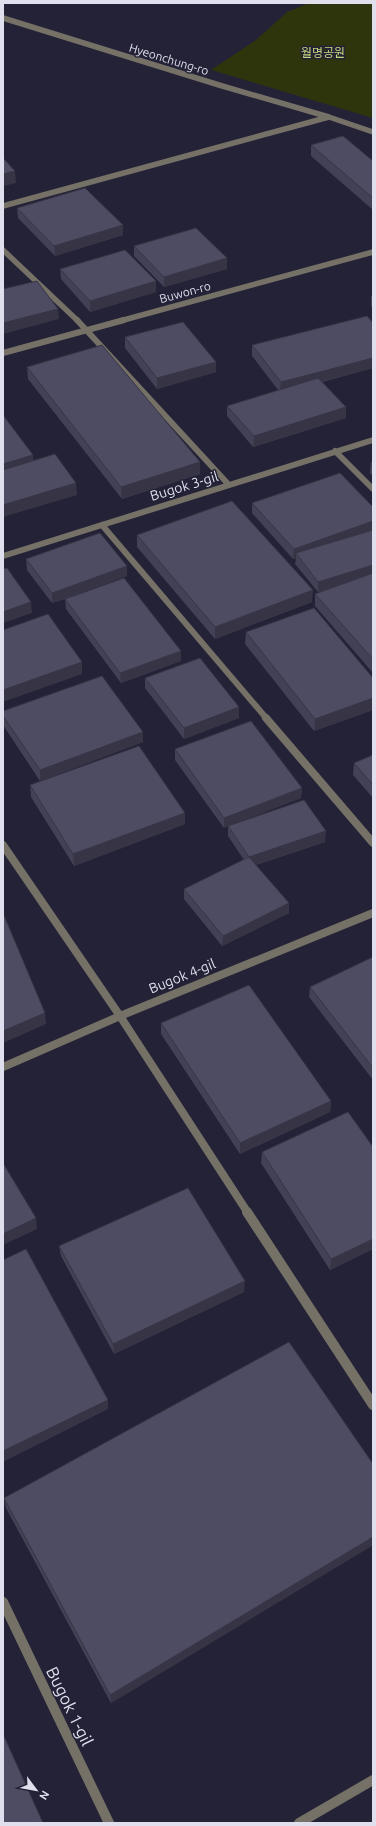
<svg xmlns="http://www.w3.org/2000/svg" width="376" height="1826" font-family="Ubuntu,'Noto Sans KR',sans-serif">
  <rect width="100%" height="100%" fill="#242237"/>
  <path fill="#2e350d" d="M309 3H373V118L211 70 256 40 287 12Z"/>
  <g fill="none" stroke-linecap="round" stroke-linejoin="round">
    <path stroke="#757166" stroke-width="5.5" d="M3 18 219 85 329 117 373 132
      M3 206 329 117
      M3 250 78 321
      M120 321 373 252"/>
    <path stroke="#757166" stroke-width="6" d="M77 320 229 485
      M3 353 124 320
      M335 451 373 489
      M102 525 267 719
      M3 556 373 440"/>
    <path stroke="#757166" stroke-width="8" d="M266 718 373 843
      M3 845 120 1016 248 1213
      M3 1067 120 1016 373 913"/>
    <path stroke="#757166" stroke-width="10" d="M247 1212 373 1405
      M3 1602 109 1823
      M299 1823 373 1780"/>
  </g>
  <path fill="#434155" d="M311 145 373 161V210L311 156Z
    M17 208 123 225V235L55 256 18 218Z
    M134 246 227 258V269L164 287 134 256Z
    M60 269 156 281V292L90 312 61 279Z
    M373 295V308L371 306V296Z
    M125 337 216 362V372L157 389 125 348Z
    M252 345 373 368 322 382 346 407V418L253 447 227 416V406L278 390 252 356Z
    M27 367 200 474 122 499 28 379Z
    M371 462H373V476L370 473Z
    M252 503 373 507V673L315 606V594L324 590 318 592 295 564 296 559H293L252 513Z
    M137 535 312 602 215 639 137 547Z
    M26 559 127 566V576L72 596 181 651V661L121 683 66 609 65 599 52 603 27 570Z
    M246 632 373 678V710L314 731 245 644Z
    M145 678 239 707V718L184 739 145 688Z
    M3 711 143 742 40 781 3 725Z
    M175 749 302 788 301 798 236 823 325 842 256 865 289 913 222 946 184 899V889L244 860 228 836V826L224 828 175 760Z
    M373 755V798L353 775 354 763Z
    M30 785 185 824 74 866 31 797Z
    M373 957V1080L309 997 310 987Z
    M161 1023 331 1101 330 1112 240 1154 161 1034Z
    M373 1147V1249L330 1270 261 1163 262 1152Z
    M59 1246 244 1292 114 1354 61 1256Z
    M373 1464V1545L111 1703 6 1508 4 1498Z"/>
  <path fill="#373545" d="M15 171 16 183 3 186V174Z
    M123 225V235L55 256 54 246Z
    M227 258V269L164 287V277Z
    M156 281V292L90 312V301Z
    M58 309 59 319 3 334V323Z
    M373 358V368L280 392 281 382Z
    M216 362V372L157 389V378Z
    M346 407V418L253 447 254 436Z
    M33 455 34 466 3 475V464Z
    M200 462V474L122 499 121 487Z
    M76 483 77 495 3 517V505Z
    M373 521V531L296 553V559H293L294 549Z
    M373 565V575L318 592V582Z
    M127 566V576L52 603V593Z
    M313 590 312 602 215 639V627Z
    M31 602 32 613 3 623V612Z
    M181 651V661L121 683 120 673Z
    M82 662V674L3 702V690Z
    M373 698V710L314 731 315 719Z
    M239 707V718L184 739V728Z
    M143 732V742L40 781V770Z
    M302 788 301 798 224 828V818Z
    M185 813V824L74 866 73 854Z
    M326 831 325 842 249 867V857Z
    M289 903V913L222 946 223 936Z
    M45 1013 46 1024 3 1043V1031Z
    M331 1101 330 1112 240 1154V1143Z
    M36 1218 37 1229 3 1245V1234Z
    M373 1239V1249L330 1270 331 1259Z
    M245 1281 244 1292 114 1354 113 1344Z
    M108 1400V1409L3 1462V1451Z
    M373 1537V1545L111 1703 110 1695Z"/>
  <path fill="#4e4c63" stroke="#373545" d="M343 136 373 161V198L311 145Z
    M3 158 15 171 3 174Z
    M85 188 123 225 54 246 17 208Z
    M196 228 227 258 164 277 134 246Z
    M125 250 156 281 90 301 60 269Z
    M37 281 58 309 3 323V289Z
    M367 316 373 323V358L281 382 252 345Z
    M183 322 216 362 157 378 125 337Z
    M102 345 200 462 121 487 27 367Z
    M318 378 346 407 254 436 227 406Z
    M3 415 33 455 3 464Z
    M55 454 76 483 3 505V470Z
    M340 473 373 507V521L294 549 252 503Z
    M232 501 313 590 215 627 137 535Z
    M373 530V565L318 582 296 553Z
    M100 533 127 566 52 593 26 559Z
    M7 568 31 602 3 612V569Z
    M373 573V659L315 594Z
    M124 578 181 651 120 673 65 599Z
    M314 608 373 678V698L315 719 246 632Z
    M48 614 82 662 3 690V630Z
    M200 658 239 707 184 728 145 678Z
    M102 676 143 732 40 770 3 716V711Z
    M251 721 302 788 224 818 175 749Z
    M139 746 185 813 73 854 30 785Z
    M373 755V785L354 763Z
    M304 800 326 831 249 857 228 826Z
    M249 857 289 903 223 936 184 889Z
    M3 913 45 1013 3 1031Z
    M373 957V1068L310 987Z
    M249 985 331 1101 240 1143 161 1023Z
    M348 1112 373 1147V1239L331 1259 262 1152Z
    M3 1163 36 1218 3 1234Z
    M188 1188 245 1281 113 1344 59 1246Z
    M26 1249 108 1400 3 1451V1260Z
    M289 1342 373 1464V1537L110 1695 4 1498Z
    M3 1734 43 1823H3Z"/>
  <g text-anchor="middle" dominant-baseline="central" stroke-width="3" stroke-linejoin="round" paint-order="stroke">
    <g font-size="12" fill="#c3d77a" stroke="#242237">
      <text x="323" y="52">월명공원</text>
    </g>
    <g font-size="12" fill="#dfdfed" stroke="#242237">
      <text transform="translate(169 59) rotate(17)">Hyeonchung-ro</text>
      <text transform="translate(185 292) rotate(-15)">Buwon-ro</text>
    </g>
    <g font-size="14" fill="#dfdfed" stroke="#242237">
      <text transform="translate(184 486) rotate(-17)">Bugok 3-gil</text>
      <text transform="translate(182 976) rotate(-22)">Bugok 4-gil</text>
    </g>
    <g font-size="17" fill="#dfdfed" stroke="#242237">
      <text transform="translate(70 1706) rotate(64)">Bugok 1-gil</text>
    </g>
  </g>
  <rect width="376" height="1826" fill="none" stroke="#dfdfed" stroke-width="8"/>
  <g transform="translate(36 1790) rotate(122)" stroke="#242237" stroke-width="3" paint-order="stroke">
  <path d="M0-3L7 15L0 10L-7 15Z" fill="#dfdfed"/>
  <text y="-6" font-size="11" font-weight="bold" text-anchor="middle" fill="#dfdfed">N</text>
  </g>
</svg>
